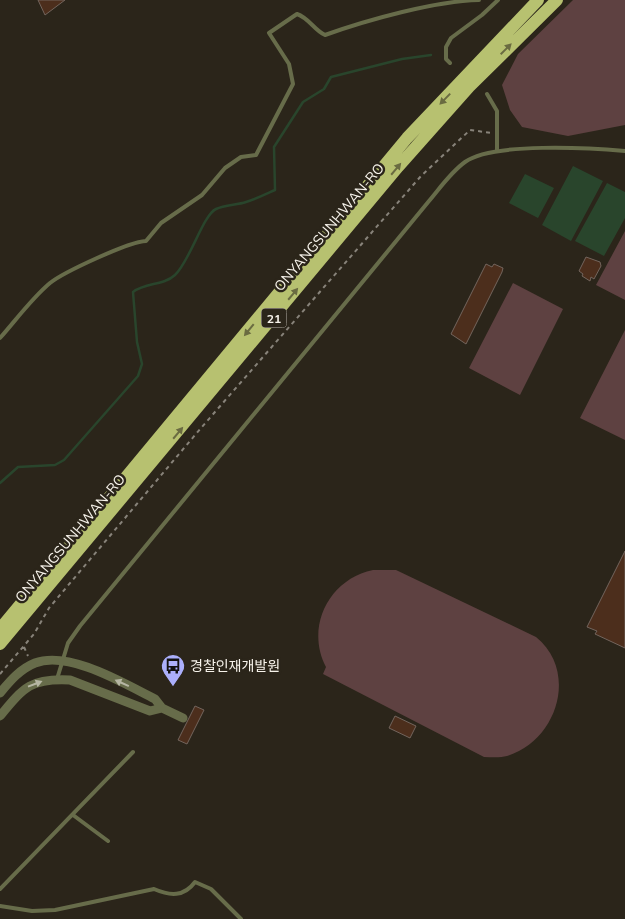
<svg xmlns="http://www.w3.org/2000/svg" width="625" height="919" font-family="Mulish,'Noto Sans KR',sans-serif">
  <rect width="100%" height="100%" fill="#2b251a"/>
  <path fill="#5e4141" d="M573 0H625V125L568 136 522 127 510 110 502 85 518 54Z
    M625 231V300L596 285Z
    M513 283 563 309 520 395 469 368Z
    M625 330V440L580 418Z
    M373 570H396L536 637C579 672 557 741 507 756 500 758 491 757 484 757L323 674 326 667C305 627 329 579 373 570Z"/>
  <path fill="#29452c" d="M573 166 603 181 571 241 542 225Z
    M525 174 554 188 538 218 509 203Z
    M607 183 625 192V218L604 256 575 241Z"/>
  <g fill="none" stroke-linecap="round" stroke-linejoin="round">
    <path stroke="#29452c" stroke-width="2.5" d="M0 483 18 467 55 465 64 460 138 376 142 364 137 342 133 292C146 282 163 286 175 275 190 261 203 215 216 209 225 205 237 205 246 202 256 199 266 194 275 190L274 147 303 102 324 89 331 77 402 59 431 55"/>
  </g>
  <path fill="#4c2e1c" stroke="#73655d" d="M38 0H65L45 15Z
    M586 257 600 262 601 266 594 279 591 277 590 281 582 276 583 274 579 271Z
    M486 264 492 267 494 264 503 268 502 272 466 344 451 334Z
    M625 551V648L595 634 597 631 587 627Z
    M195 706 204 710 187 744 178 740Z
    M395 716 416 726 410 738 389 728Z"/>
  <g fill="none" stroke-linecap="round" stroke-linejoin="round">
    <path stroke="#88837a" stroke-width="2" stroke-dasharray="4 4" stroke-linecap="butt" d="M24 647 28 656
      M0 674 34 634 49 608 201 428 421 176 470 130 492 133"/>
    <path stroke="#676c4a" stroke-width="4" d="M450 63 446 59V47L451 38 482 15 498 0
      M487 94 497 111V151
      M0 338C16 320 32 298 50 283 64 272 128 242 146 241L161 223 202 195 225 168 241 157 256 155 293 84 289 64 269 33 297 14C309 18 314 30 325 35 367 20 435 1 479 0
      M57 679 68 643 80 626 429 201C440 188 451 172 465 162 492 142 591 148 625 151
      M73 815 108 841
      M0 889 133 752
      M0 906 32 911 55 910 154 889C170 896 184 897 195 882L211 889 241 919"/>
    <path stroke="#676c4a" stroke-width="9" d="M0 693C10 681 20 669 35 663 69 650 125 684 155 699L162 708 183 718
      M0 716C24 687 31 678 70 680L150 711 162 708"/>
    <path stroke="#b7c170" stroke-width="12" d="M0 629 407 138 538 0
      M0 644 398 167 469 87 557 0"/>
  </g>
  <defs><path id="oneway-solid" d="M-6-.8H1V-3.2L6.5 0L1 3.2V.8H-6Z" transform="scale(1.25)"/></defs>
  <g fill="#6a6b41">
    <use href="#oneway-solid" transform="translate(506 49) rotate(-45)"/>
    <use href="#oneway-solid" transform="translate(445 99) rotate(134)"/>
    <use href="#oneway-solid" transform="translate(396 169) rotate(-50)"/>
    <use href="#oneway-solid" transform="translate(293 294) rotate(-50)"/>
    <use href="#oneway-solid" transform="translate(249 330) rotate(129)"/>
    <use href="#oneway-solid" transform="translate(178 433) rotate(-50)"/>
  </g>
  <g fill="#b6b6a3">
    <use href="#oneway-solid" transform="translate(122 683) rotate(-156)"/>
    <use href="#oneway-solid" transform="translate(35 684) rotate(-21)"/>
  </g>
  <defs>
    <g id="bus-pin" transform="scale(1.25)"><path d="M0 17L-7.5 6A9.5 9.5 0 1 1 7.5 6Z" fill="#abaffb" stroke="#2b251a"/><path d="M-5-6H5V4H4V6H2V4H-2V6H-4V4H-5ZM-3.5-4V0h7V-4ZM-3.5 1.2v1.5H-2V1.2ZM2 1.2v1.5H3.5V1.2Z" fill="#111"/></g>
  </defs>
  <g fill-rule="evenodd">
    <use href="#bus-pin" x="173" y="666"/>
  </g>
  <g text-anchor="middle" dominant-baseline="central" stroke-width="5" stroke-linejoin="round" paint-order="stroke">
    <rect fill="#2b251a" stroke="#bab5ac" stroke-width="1" x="261.5" y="308.5" width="25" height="19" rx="4"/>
    <g font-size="12" font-weight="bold" fill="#f7f3eb">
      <text x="274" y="318">21</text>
    </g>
    <g font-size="14" fill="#f7f3eb" stroke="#2b251a">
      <text transform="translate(329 227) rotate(-50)">ONYANGSUNHWAN-RO</text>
      <text transform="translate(70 538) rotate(-50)">ONYANGSUNHWAN-RO</text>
    </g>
    <g font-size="14" fill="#f7f3eb" stroke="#2b251a" text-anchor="start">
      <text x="190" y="666">경찰인재개발원</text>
    </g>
  </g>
</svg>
